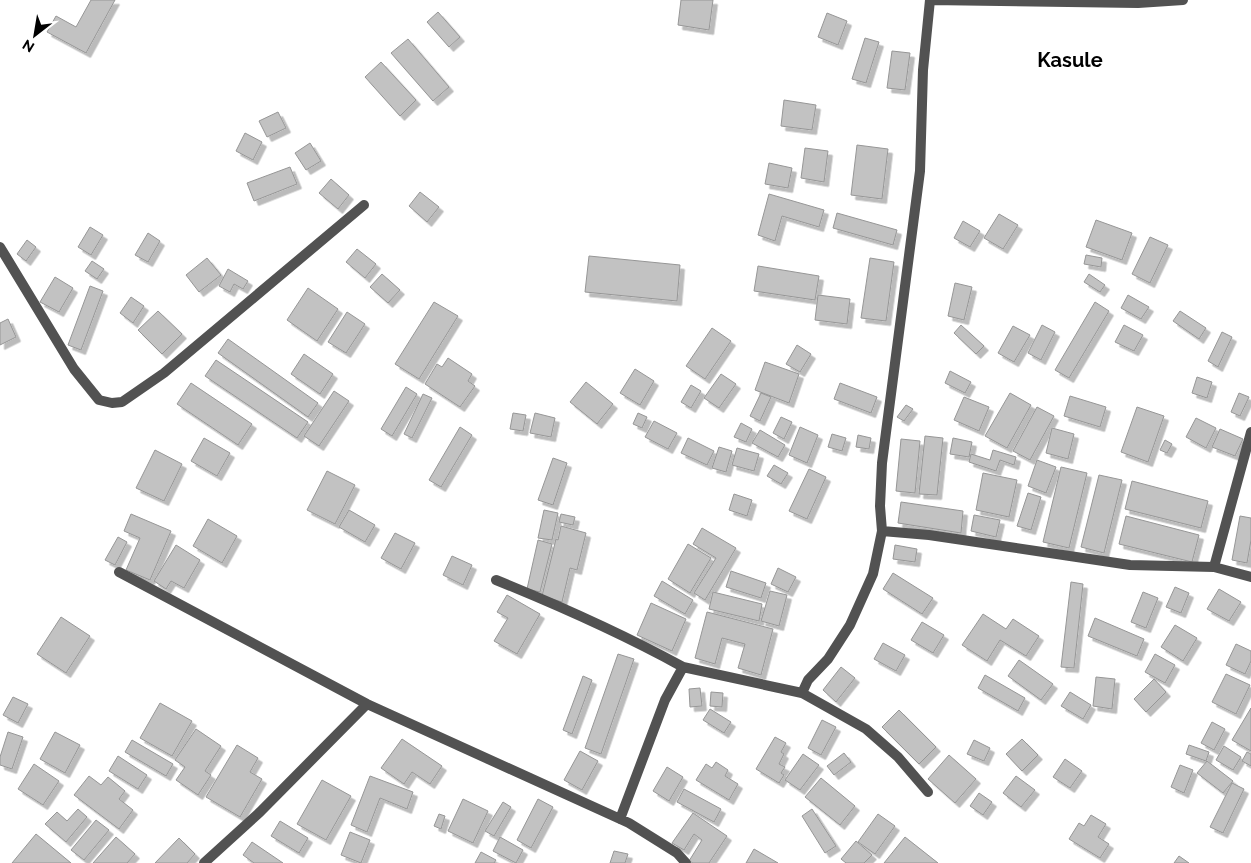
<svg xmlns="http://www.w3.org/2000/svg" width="1251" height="863" font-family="Raleway,sans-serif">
  <defs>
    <filter id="shadow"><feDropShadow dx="4.5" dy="4.5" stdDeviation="0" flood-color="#0004"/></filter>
  </defs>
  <rect width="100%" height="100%" fill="#fff"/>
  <path fill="#c2c2c2" stroke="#969696" filter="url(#shadow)" d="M91 0H115L86 53 47 32 56 16 76 27Z
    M681 0H713L709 30 678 25Z
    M438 12 460 37 449 47 427 22Z
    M827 13 847 21 838 45 818 37Z
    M865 38 879 42 866 83 852 79Z
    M408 39 449 87 433 101 391 53Z
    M892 51 910 53 905 90 887 88Z
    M381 62 416 100 400 116 365 77Z
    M784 100 816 105 812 130 781 126Z
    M278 112 286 128 267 137 259 121Z
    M245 133 262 142 253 160 236 151Z
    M310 143 321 161 306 170 295 153Z
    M857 145 888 149 882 199 851 195Z
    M805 148 828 151 824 182 801 178Z
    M769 163 792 168 788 188 765 184Z
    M290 167 297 184 254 201 247 183Z
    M331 179 349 195 338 209 319 193Z
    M420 192 439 207 427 222 409 206Z
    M769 194 824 210 819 227 782 216 775 241 758 235Z
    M837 213 897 230 893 245 833 228Z
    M999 214 1018 225 1003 249 984 238Z
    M1096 220 1132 233 1122 260 1086 247Z
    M963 221 980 231 970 247 954 238Z
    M90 227 103 235 91 255 78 247Z
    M148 233 160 241 148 262 135 255Z
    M1150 237 1168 245 1150 283 1132 274Z
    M27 240 36 247 26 261 17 254Z
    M357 249 376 264 365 278 346 262Z
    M1086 255 1102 258 1101 267 1084 264Z
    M589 256 680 265 677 301 585 292Z
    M207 258 221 275 199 292 186 275Z
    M870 258 894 262 886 321 861 318Z
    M92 261 104 269 97 279 85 271Z
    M758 266 819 276 815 300 754 291Z
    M228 269 248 281 243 289 234 284 230 292 219 286Z
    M382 274 400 290 388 303 370 287Z
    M1089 274 1105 285 1100 292 1084 282Z
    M55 277 73 288 59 312 40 302Z
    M955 283 972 287 964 320 948 316Z
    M90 286 103 291 81 350 68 345Z
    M308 288 338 309 317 341 287 320Z
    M818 295 850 299 847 324 815 320Z
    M1128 295 1149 307 1141 319 1121 308Z
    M131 297 144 306 133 323 120 313Z
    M434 302 458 316 419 379 395 364Z
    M1095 302 1109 311 1069 378 1055 370Z
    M158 311 182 334 162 354 138 330Z
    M1180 311 1206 328 1199 339 1173 321Z
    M347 312 365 324 346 353 328 342Z
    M8 319 16 337 0 345V323Z
    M961 325 984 346 976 354 954 333Z
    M1042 325 1055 332 1041 360 1028 353Z
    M1124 325 1143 335 1134 351 1115 342Z
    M1013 326 1030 335 1014 362 998 353Z
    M712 328 731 341 705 379 686 366Z
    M1222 332 1232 337 1218 367 1208 361Z
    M228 339 318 403 308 417 218 353Z
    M797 345 811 354 800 372 786 364Z
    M304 354 333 374 320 394 291 374Z
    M448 358 472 374 468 381 475 386 460 407 425 384 437 364 442 367Z
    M216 360 308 422 297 438 205 376Z
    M765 362 799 374 789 403 755 390Z
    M635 369 654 381 640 405 620 393Z
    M950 371 971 382 965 393 945 383Z
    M721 374 736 384 719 408 704 398Z
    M1197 377 1212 382 1207 398 1192 393Z
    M586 382 613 404 597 424 570 402Z
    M191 383 252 424 238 445 177 404Z
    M840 383 877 397 871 413 834 399Z
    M691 385 701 391 691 408 681 402Z
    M406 387 417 394 392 436 381 429Z
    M334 391 349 401 319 446 304 436Z
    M761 393 771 397 760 421 750 416Z
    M1010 393 1031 405 1007 448 985 436Z
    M1239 393 1249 397 1240 416 1231 412Z
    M423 394 432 398 412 438 404 434Z
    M1070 396 1106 407 1100 427 1064 416Z
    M964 397 989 407 979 431 954 420Z
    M906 405 913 409 904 421 897 417Z
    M1037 407 1054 416 1030 460 1013 451Z
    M1137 407 1164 416 1148 462 1121 452Z
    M513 413 526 415 523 431 510 429Z
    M535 413 555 418 551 437 530 433Z
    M638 413 647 417 642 428 633 424Z
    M781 417 792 422 784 439 773 433Z
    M1196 418 1216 428 1206 448 1186 437Z
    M654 421 677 433 668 449 645 437Z
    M741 423 752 429 746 442 734 437Z
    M460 427 472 435 441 487 429 480Z
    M800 427 818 435 807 463 789 455Z
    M1052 428 1074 434 1068 459 1046 453Z
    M1220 429 1243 439 1235 456 1212 447Z
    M760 430 785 445 778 457 752 443Z
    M832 434 846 438 842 451 828 447Z
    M858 435 871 438 869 449 856 447Z
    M925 436 943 438 937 495 919 494Z
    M204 438 230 453 217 476 191 461Z
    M688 438 714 451 707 465 681 453Z
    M953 438 972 442 969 457 950 454Z
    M901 439 920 441 915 493 896 491Z
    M1165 440 1172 444 1167 453 1160 450Z
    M719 447 732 451 726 472 712 468Z
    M737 448 759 454 754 471 732 465Z
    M155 450 182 464 164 501 136 488Z
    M993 450 1016 457 1014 465 1000 460 996 471 969 462 971 454 990 460Z
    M553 458 567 463 553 505 538 500Z
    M1037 460 1056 467 1046 493 1028 486Z
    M774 465 788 473 781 484 767 476Z
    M1061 467 1087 473 1069 548 1043 542Z
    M809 469 826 477 807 519 789 511Z
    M327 471 355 485 335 524 307 510Z
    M983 473 1017 480 1009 517 976 510Z
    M1099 475 1122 480 1104 553 1081 547Z
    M1132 481 1208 501 1201 528 1125 509Z
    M1028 493 1041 497 1031 530 1017 526Z
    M734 494 752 500 747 516 729 510Z
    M901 502 963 511 961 533 898 523Z
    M349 510 375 525 365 542 339 527Z
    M544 510 558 513 552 540 538 538Z
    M131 514 171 531 150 580 126 570 140 538 124 531Z
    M561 514 575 517 573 525 559 522Z
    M974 515 1000 520 996 537 971 531Z
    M1126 516 1199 535 1192 562 1119 544Z
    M1240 516 1251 518V540L1247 563 1232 560Z
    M208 519 237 536 222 563 193 546Z
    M561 526 586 533 577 570 570 568 562 602 542 596 556 539 558 540Z
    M702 528 736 548 705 600 694 593 716 558 693 544Z
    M395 533 415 543 401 569 381 558Z
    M118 537 127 542 115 565 105 560Z
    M538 540 552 544 540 592 527 589Z
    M688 544 711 558 690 593 668 579Z
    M176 545 200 560 184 588 171 581 166 589 154 581Z
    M895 545 917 549 915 562 893 559Z
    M452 556 472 565 463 585 443 575Z
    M778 568 796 577 788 592 771 584Z
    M731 571 766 583 761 598 726 587Z
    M893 573 933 598 922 614 883 589Z
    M662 581 693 600 685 614 654 596Z
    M1071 582 1083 584 1074 668 1061 667Z
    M1175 587 1189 593 1181 613 1166 607Z
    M1219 589 1241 602 1229 621 1207 609Z
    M770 591 787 595 779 626 761 621Z
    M713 592 762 604 759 621 709 609Z
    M1143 592 1158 598 1146 628 1131 622Z
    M507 595 540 614 517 654 494 641 508 618 497 612Z
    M651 603 686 619 672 651 637 635Z
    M707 612 773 629 761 675 738 668 745 644 722 638 715 664 695 658Z
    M983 614 1006 629 1013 619 1039 636 1026 656 1000 640 987 661 962 645Z
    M61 617 90 636 66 673 37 654Z
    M1095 618 1144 639 1137 656 1088 636Z
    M922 622 944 635 933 653 911 640Z
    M1175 625 1197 638 1183 661 1161 647Z
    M883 643 905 655 896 671 874 659Z
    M1236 644 1251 651V661L1245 674 1226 665Z
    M618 654 634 659 601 754 585 748Z
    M1155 654 1175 665 1165 683 1145 672Z
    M1019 660 1053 684 1041 700 1008 676Z
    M841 667 855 678 836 702 823 690Z
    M1226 674 1250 685 1236 714 1212 702Z
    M985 675 1025 698 1018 711 978 688Z
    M583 676 592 680 572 734 563 730Z
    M1096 677 1115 679 1112 709 1093 706Z
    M1154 679 1166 692 1146 712 1134 699Z
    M700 688 702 706 690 707 689 689Z
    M711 692 723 693 722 707 710 706Z
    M1070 692 1091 705 1083 719 1061 706Z
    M13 697 28 704 18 723 3 715Z
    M160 703 192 721 172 756 140 738Z
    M1251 708V751L1232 740Z
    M710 709 731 722 724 733 703 720Z
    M899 710 936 747 919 764 882 727Z
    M822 720 836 727 821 755 808 748Z
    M1212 722 1225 729 1214 750 1201 743Z
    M196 729 221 746 205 771 211 775 198 795 176 780 185 767 175 760Z
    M8 732 23 737 12 769 0 765V757Z
    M55 732 80 745 65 773 40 759Z
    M775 737 786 743 781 752 784 754 779 764 785 767 781 773 784 775 779 783 756 769Z
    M402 739 442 766 430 784 412 772 404 784 381 768Z
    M1022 739 1038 755 1022 771 1006 754Z
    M132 740 173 764 166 776 125 752Z
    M974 740 990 748 984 761 967 754Z
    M237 745 258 758 250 772 262 779 240 817 206 797Z
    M1189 745 1209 752 1206 761 1186 754Z
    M1224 746 1241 757 1233 770 1216 760Z
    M580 751 598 761 582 790 564 780Z
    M1247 752 1251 754V766L1242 761Z
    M844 753 851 762 834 775 827 766Z
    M803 754 819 765 800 790 785 780Z
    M949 755 976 779 955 803 928 779Z
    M118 756 147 775 138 789 109 771Z
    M1065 759 1082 771 1070 788 1053 777Z
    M1207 761 1233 781 1223 793 1197 773Z
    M716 762 728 770 725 776 738 784 729 800 696 780 706 764 712 768Z
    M34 764 59 781 43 805 18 789Z
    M1180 765 1193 770 1184 793 1171 787Z
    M667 767 683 777 669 801 653 791Z
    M89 776 101 785 108 777 125 791 119 799 133 810 119 829 74 795Z
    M370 776 413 792 407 809 380 798 367 832 351 825Z
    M1016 776 1035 790 1021 807 1003 793Z
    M821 778 855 806 840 825 805 797Z
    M322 780 351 796 326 840 297 824Z
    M1232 783 1244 789 1223 833 1210 827Z
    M684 789 721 809 714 822 677 802Z
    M979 793 992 802 983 815 970 806Z
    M463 799 488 811 473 843 448 831Z
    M538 799 553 807 531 848 517 840Z
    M503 802 511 807 494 836 485 831Z
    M78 809 87 817 66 842 45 824 57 812 67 821Z
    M812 809 836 846 825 853 802 816Z
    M693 813 727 836 709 863H693L689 861 702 840 694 834 684 850 672 843Z
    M439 814 445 816 441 829 434 826Z
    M878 814 895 826 875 854 858 842Z
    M1091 815 1106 824 1098 837 1109 844 1100 858 1069 839 1079 823 1084 826Z
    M96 820 109 830 84 860 71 850Z
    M280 821 308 838 299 853 271 836Z
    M350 832 370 840 361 863 341 855Z
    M36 834 71 863H12Z
    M116 837 135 854 127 863H93Z
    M500 837 523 850 516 863 493 851Z
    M905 837 938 863H884Z
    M179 838 195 854 187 863H155Z
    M856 841 872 855 864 863H846L841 859Z
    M252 842 283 863H254L243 855Z
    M754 849 778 863H746Z
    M614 851 628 854 625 863H610Z
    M481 852 496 860 494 863H475Z
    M1179 856 1189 863H1174Z"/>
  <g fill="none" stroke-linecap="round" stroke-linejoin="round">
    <path stroke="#525252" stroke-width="10" d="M0 247 74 369 99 400 112 403 122 402 164 373 364 205
      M882 531 929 535 1130 565 1214 567 1251 577
      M1214 567 1251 432
      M119 572 367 704 629 823 677 853 686 863
      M496 580C560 606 623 634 683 667
      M802 693 866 729 898 757 928 792
      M620 819 665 700 683 667 802 693 808 680 828 659 850 625 873 574 882 531 880 506 882 463 920 171 923 70 930 0 1138 3 1183 0
      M204 863 260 812 367 704"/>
  </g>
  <g text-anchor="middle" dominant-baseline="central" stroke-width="4.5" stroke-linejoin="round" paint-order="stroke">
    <g font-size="20" font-weight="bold" fill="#000" stroke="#fff">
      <text x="1070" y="60">Kasule</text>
    </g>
  </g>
  <g transform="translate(35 35) rotate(211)" stroke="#ffffff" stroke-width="4" paint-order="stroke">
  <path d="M0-4L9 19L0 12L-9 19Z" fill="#000000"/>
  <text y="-8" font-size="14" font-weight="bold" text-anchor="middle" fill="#000000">N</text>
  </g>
</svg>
